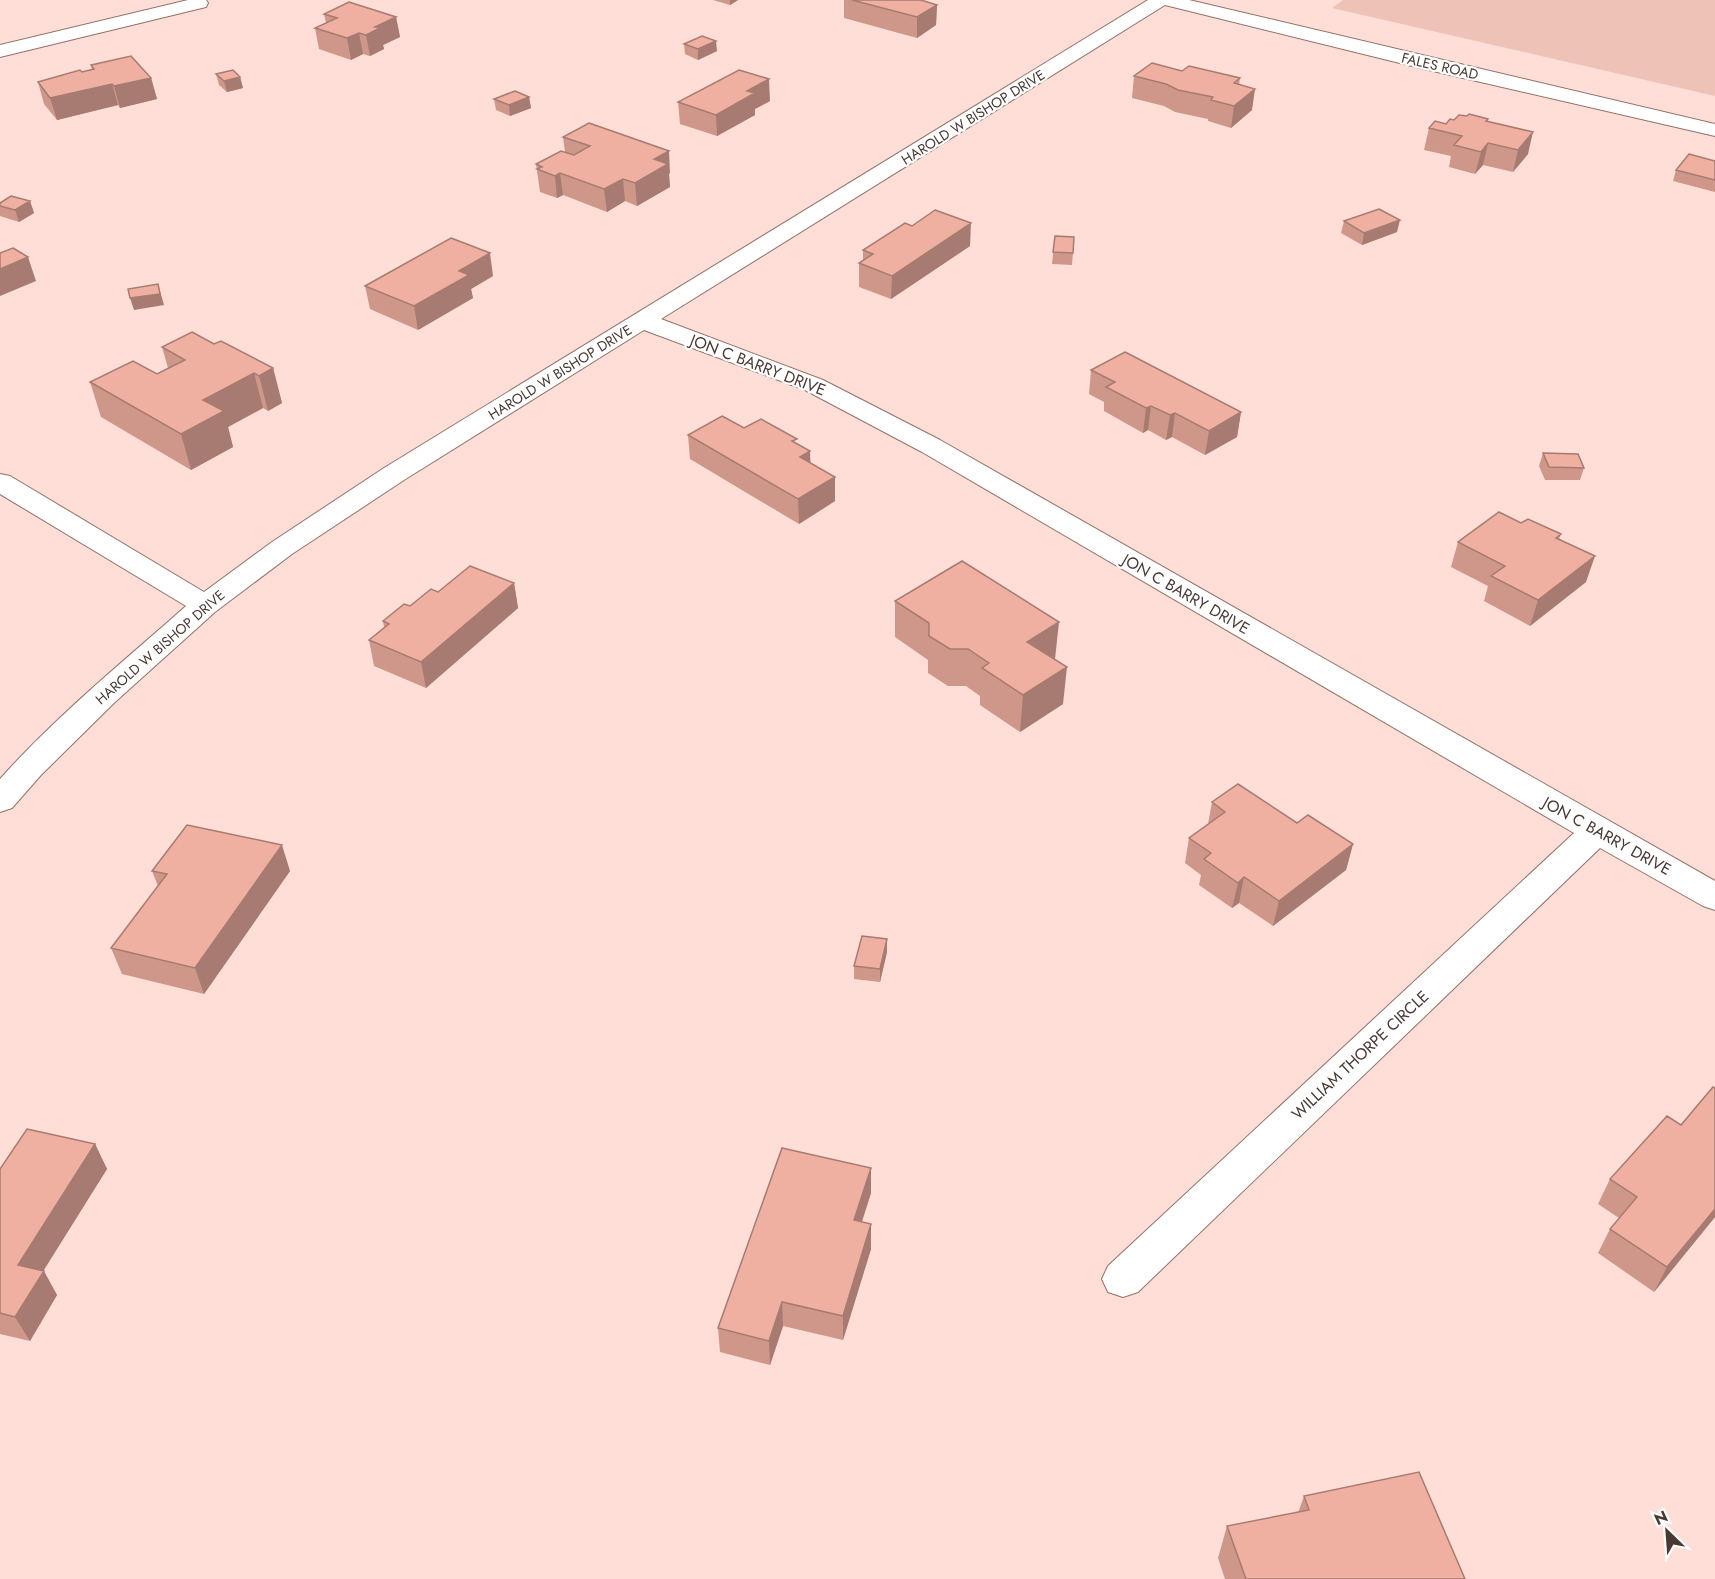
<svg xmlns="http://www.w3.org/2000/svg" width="1715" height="1579" font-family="Jost,sans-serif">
  <rect width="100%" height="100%" fill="#feded6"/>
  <path fill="#efc2b7" d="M1343 0H1715V96L1332 8Z"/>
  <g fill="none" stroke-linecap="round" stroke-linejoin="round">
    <g stroke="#937168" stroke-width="2">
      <path id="street" d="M188 0H206L208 3 206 7 0 57V45Z
        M1148 0H1189L1715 124V136L1420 68 1165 5 661 319 823 380 940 440 1715 881V910L1703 906 1600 848 1138 1292 1123 1297 1108 1292 1102 1279 1108 1266 1574 833 922 452 805 390 644 330 404 480 292 554 215 612 115 702 41 775 12 808 0 812V779C56 716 123 662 186 606L0 494V474L10 476 204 592 272 542 384 468Z"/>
    </g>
    <use href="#street" fill="#fff" fill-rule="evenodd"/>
  </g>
  <path fill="#ce978a" d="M713 0H738L730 5Z
    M844 0H921L937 5 936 25 917 38 844 18Z
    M324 14 396 17 400 37 383 45 384 49 370 56 363 54 351 60 319 49 315 28 326 23Z
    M684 44 717 51 698 60 685 54Z
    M91 65 151 78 157 99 120 108 118 105 57 120 44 104 38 82 92 70Z
    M1182 71 1240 78 1239 85 1252 110 1231 128 1208 121V119L1175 112 1164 106 1132 98 1134 76Z
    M216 74 240 77 243 88 227 92 219 85Z
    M529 97 531 108 510 116 496 110 494 99Z
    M770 101 755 109V115L717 136 680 124 678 102Z
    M1467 116 1488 119V121L1528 154 1513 172 1483 165 1475 174 1449 167 1451 156 1424 150 1429 128 1446 124Z
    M563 137 670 173 669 174 670 187 637 206 625 201 607 212 563 195 557 198 540 192 536 164 565 152Z
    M1715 161V192L1673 181 1676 170Z
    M30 201 34 213 19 222 0 216V203Z
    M1344 221 1397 232 1362 245 1341 233Z
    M1055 236 1074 237 1072 265 1052 264Z
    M970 246 891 299 859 287V263L863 261V250Z
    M493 276 471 289 473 298 418 330 370 309 365 286Z
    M214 344 273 368 282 403 268 411 263 408 228 427 233 447 191 470 101 417 90 382 157 374 168 368 162 347Z
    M1091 370 1241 412 1237 437 1205 455 1172 437 1166 440 1148 430 1143 433 1104 411V402L1089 394Z
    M744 428 797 444 810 451V463L835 501 799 524 690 459 688 435Z
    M1543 453 1584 468 1580 480H1545L1539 466Z
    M1521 523 1561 534 1559 539 1586 582 1530 626 1484 601 1488 586 1451 567 1458 542Z
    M514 583 518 608 426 688 374 666 369 640 384 627 383 621 410 606 438 592Z
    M895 601 1055 660 1063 704 1020 732 980 705V696L966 686H948L928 673V660L895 637Z
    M1212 802 1297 823 1353 844 1346 870 1273 926 1239 903 1232 908 1199 885 1201 875 1185 863 1189 838 1208 824Z
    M152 871H290L204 994 122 974 111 948 158 886Z
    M887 952 880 982 854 979V966Z
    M95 1144 107 1169 43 1271 57 1295 30 1341 0 1334V1169Z
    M1610 1179 1715 1217 1654 1292 1598 1253 1610 1229 1619 1218 1598 1204Z
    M871 1193 862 1222 871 1224V1249L843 1340 783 1326 770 1365 720 1352 718 1328Z
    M1304 1496 1465 1579H1225L1218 1558 1227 1526 1298 1513Z"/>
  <path fill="#a77b71" d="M730 0H738L730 5Z
    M937 5 936 25 917 38V17Z
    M396 17 400 37 383 45 384 49 370 56 366 35 375 27Z
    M359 33 363 54 351 60 347 38Z
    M716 41 717 51 698 60V49Z
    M240 77 243 88 227 92 224 81Z
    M151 78 157 99 120 108 114 86Z
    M769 79 770 101 755 109V115L717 136 716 115 747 91Z
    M112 84 118 105 57 120 50 98Z
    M1255 89 1252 110 1231 128 1234 106Z
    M529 97 531 108 510 116 509 105Z
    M1533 132 1528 154 1513 172 1518 150Z
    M1488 143 1483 165 1475 174 1481 152Z
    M669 151 670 173 669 174 670 187 637 206 635 183 654 159Z
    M560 173 563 195 557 198 555 176Z
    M623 179 625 201 607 212 604 189Z
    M30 201 34 213 19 222 15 210Z
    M1400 220 1397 232 1362 245 1364 233Z
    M971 223 970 246 891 299 892 276Z
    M490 253 493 276 471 289 473 298 418 330 414 306 459 271Z
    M28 257 36 281 0 296V269Z
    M158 284 164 305 134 310 130 298Z
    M273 368 282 403 268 411 259 376Z
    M254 373 263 408 228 427 233 447 191 470 181 434 203 400Z
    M1151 406 1148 430 1143 433 1146 408Z
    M1241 412 1237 437 1205 455 1209 431Z
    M1175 413 1172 437 1166 440 1170 415Z
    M810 451 811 476 800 457Z
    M835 477V501L799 524 798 499Z
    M1595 556 1586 582 1530 626 1538 600Z
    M514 583 518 608 426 688 421 662Z
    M1059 622 1055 659 1027 642Z
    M1067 667 1063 704 1020 732 1023 695Z
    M1353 844 1346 870 1273 926 1279 901Z
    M282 845 290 871 204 994 195 968Z
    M1244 877 1239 903 1232 908 1238 883Z
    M887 939V952L880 982V969Z
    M95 1144 107 1169 32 1289 18 1265Z
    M871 1168V1193L854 1245V1220Z
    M1715 1209V1217L1654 1292 1667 1267Z
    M871 1224V1249L843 1340V1316Z
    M44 1271 57 1295 30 1341 15 1317Z
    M782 1302 783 1326 770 1365 769 1341Z"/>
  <path fill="#efb0a1" stroke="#a77b71" stroke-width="1.5" d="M852 0H921L937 5 917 17Z
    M349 2 396 17 375 27 380 28 366 35 359 33 347 38 315 28 337 18 324 14Z
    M702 36 716 41 698 49 684 44Z
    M131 56 151 78 114 86 112 84 50 98 38 82 80 70 82 72 94 69 91 65Z
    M1152 63 1182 71 1189 66 1240 78 1234 83 1255 89 1234 106 1211 100 1213 97 1178 90 1166 84 1134 76Z
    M233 70 240 77 224 81 216 74Z
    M739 70 769 79 747 91 755 93 716 115 678 102Z
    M515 91 529 97 509 105 494 99Z
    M1469 114 1488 119 1486 121 1533 132 1518 150 1488 143 1481 152 1454 145 1462 136 1429 128 1435 121 1446 124 1450 119 1454 120 1459 115 1467 116Z
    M589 123 669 151 654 159 668 164 635 183 623 179 604 189 560 173 555 176 537 169 542 167 536 164 561 151 574 155 590 146 563 137Z
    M1689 154 1715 161V180L1676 170Z
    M11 196 30 201 15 210 0 206V203Z
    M1379 209 1400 220 1364 233 1344 221Z
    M935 210 971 223 892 276 859 263 873 254 863 250 905 223 912 226Z
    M1055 236 1074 237 1073 253 1053 252Z
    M451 238 490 253 459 271 469 275 414 306 365 286Z
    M13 248 28 257 0 269V253Z
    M158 284 160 294 130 298 128 289Z
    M192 332 214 344 221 341 273 368 259 376 254 373 203 400 224 411 181 434 90 382 133 361 157 374 185 360 162 347Z
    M1125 352 1241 412 1209 431 1175 413 1170 415 1151 406 1146 408 1106 387 1115 382 1091 370Z
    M722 416 744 428 761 419 797 439 792 441 810 451 800 457 835 477 798 499 688 435Z
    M1543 453 1578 454 1584 468 1549 467Z
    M1499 512 1521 523 1528 519 1561 534 1556 538 1595 556 1538 600 1491 576 1505 566 1458 542Z
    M962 561 1059 622 1027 642 1067 667 1023 695 982 668 989 663 968 649H950L929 636V623L895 601Z
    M470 566 514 583 421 662 369 640 389 624 383 621 404 604 410 606 431 589 438 592Z
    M1238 784 1297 823 1308 815 1353 844 1279 901 1244 877 1238 883 1204 859 1211 853 1189 838 1225 812 1212 802Z
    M187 825 282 845 195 968 111 948 167 874 152 871Z
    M862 936 887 939 880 969 854 966Z
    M1713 1087 1715 1088V1209L1667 1267 1610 1229 1637 1197 1610 1179 1667 1116 1681 1125Z
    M27 1129 95 1144 18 1265 44 1271 15 1317 0 1313V1169Z
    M782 1148 871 1168 854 1220 871 1224 843 1316 782 1302 769 1341 718 1328Z
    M1419 1472 1465 1579H1246L1227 1526 1309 1510 1304 1496Z"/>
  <g text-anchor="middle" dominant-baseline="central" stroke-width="4.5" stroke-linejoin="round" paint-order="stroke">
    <g font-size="14" fill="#483935" stroke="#fff">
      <text transform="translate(1440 66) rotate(13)">FALES ROAD</text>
      <text transform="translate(973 117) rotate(-32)">HAROLD W BISHOP DRIVE</text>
      <text transform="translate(560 372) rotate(-32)">HAROLD W BISHOP DRIVE</text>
      <text transform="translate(160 647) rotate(-41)">HAROLD W BISHOP DRIVE</text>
    </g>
    <g font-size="16" fill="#483935" stroke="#fff">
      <text transform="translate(758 365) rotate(21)">JON C BARRY DRIVE</text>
      <text transform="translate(1186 594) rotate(30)">JON C BARRY DRIVE</text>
      <text transform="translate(1607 836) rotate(29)">JON C BARRY DRIVE</text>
      <text transform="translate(1360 1055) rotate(-43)">WILLIAM THORPE CIRCLE</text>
    </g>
  </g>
  <g transform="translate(1667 1531) rotate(335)" stroke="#ffffff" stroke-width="4.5" paint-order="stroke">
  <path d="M0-4.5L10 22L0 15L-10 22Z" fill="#483935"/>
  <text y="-9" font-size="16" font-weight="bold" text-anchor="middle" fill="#483935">N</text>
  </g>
</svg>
